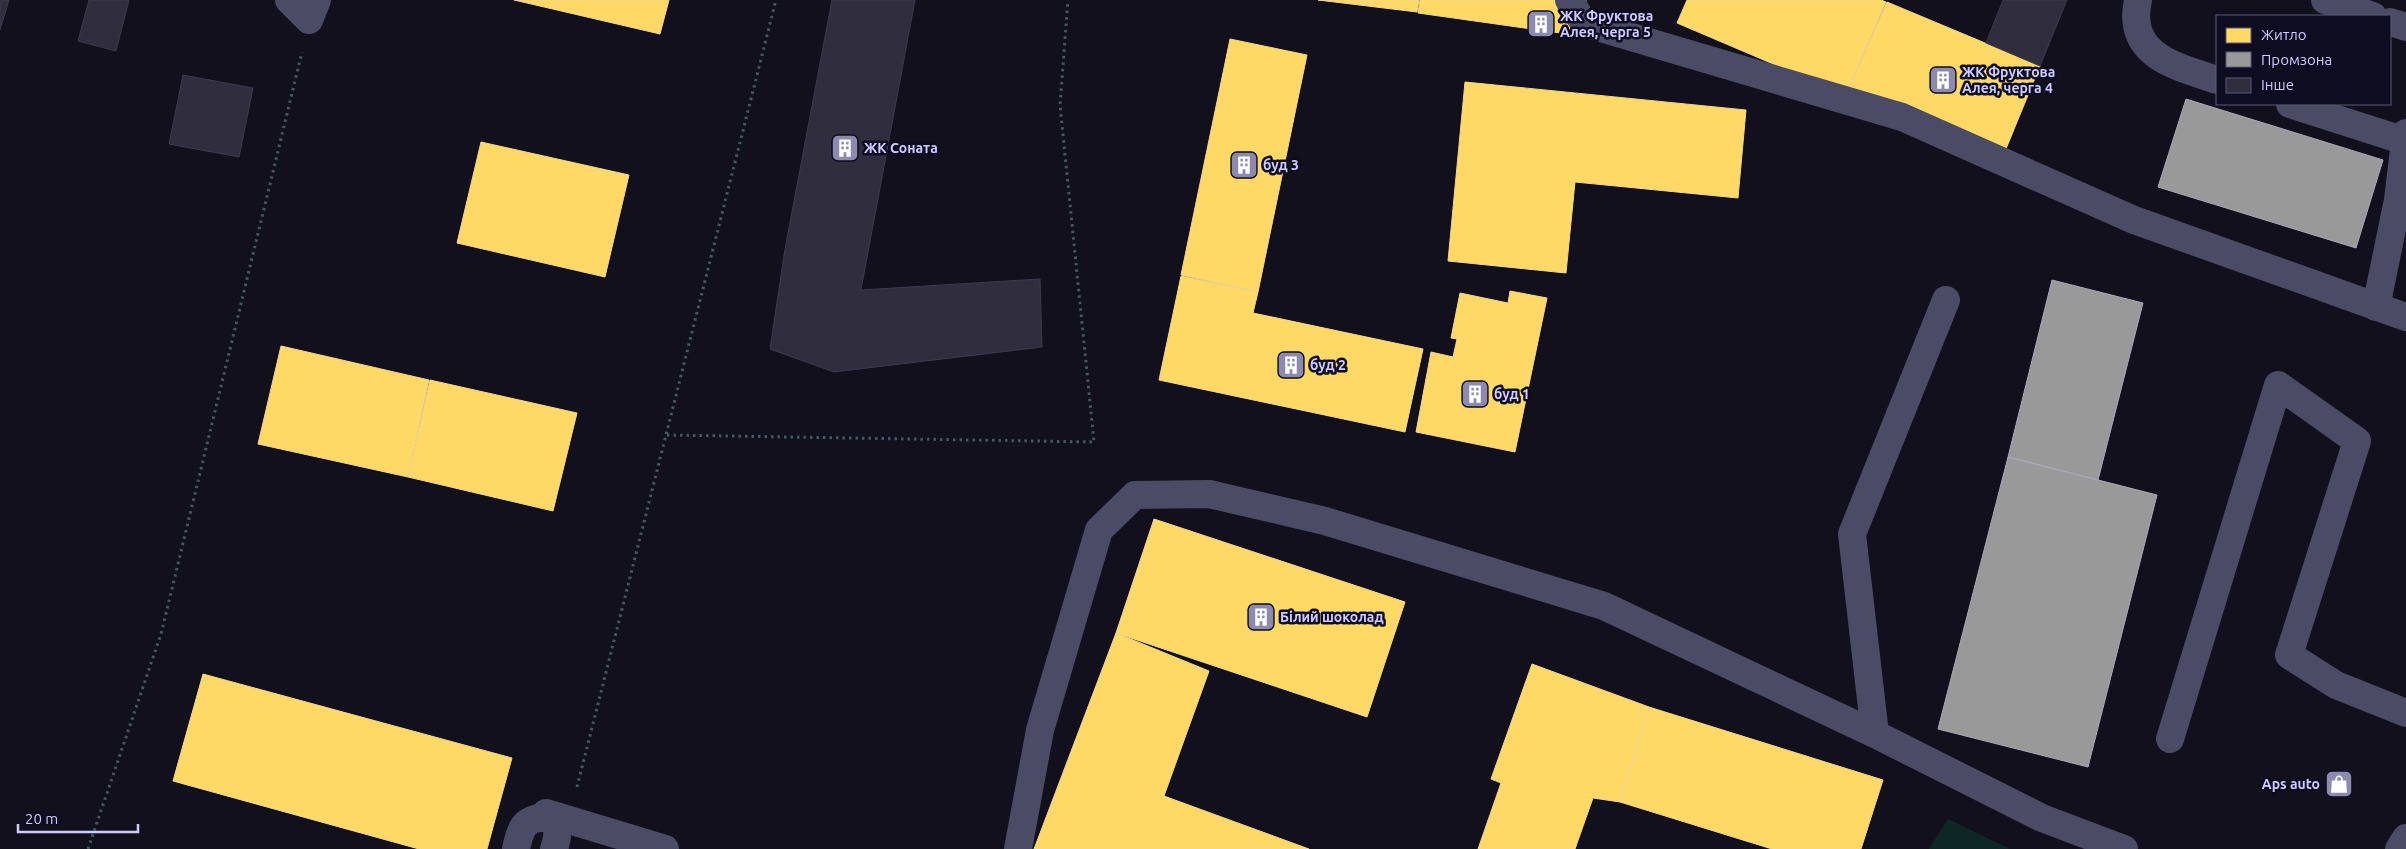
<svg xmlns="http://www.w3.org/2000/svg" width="2406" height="849" font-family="Ubuntu,sans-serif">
  <rect width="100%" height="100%" fill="#12101c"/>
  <path fill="#0f2626" d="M1948 819 2010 849H1929Z"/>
  <path fill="#ffd966" stroke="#f1d594" d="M514 0H669L660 34Z
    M1318 0H1419L1417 12Z
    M1420 0H1586L1581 36 1418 13Z
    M1687 0H1881L1886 2 1846 95 1677 23Z
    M1887 2 2040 66 2001 161 1846 95Z
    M1230 39 1307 55 1258 292 1181 275Z
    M1465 82 1746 110 1738 198 1575 182 1566 273 1448 261Z
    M481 142 629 175 605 277 457 243Z
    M1181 276 1258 292 1253 313 1423 349 1405 432 1159 380Z
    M1510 291 1547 298 1515 452 1416 432 1431 352 1453 357 1457 339 1451 338 1460 293 1508 303Z
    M281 346 429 380 408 477 258 444Z
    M430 380 577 413 553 511 408 477Z
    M1154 519 1405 602 1367 717 1116 633Z
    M1116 633 1209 671 1164 796 1309 849H1034Z
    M1532 664 1649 707 1620 802 1593 798 1575 849H1478L1501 783 1491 779Z
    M203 674 512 758 487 849H419L173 781Z
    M1649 707 1883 780 1861 849H1772L1620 802Z"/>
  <path fill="#999" stroke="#a9a8b8" d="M2186 99 2383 160 2356 248 2158 187Z
    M2052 280 2143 303 2098 480 2008 457Z
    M2008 457 2157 495 2088 767 1938 729Z"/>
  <path fill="#302e3e" stroke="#3d3a50" d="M0 0H9L0 30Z
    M89 0H129L116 51 78 41Z
    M832 0H915L861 290 1040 279 1042 347 834 372 770 349 785 249Z
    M2003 0H2067L2040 66 1986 43Z
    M183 75 253 88 239 157 169 144Z"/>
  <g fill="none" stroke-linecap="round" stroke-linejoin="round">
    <path stroke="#465764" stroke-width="3" stroke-dasharray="2.5 4" stroke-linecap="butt" d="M667 435 1094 442 1060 105 1068 0
      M577 787 776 0
      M88 849 161 634 302 52"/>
    <path stroke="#4b4b65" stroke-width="28" d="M289 0 309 20 317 0
      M1569 0 1584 23 1902 117 2134 220 2406 317
      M2138 0C2126 56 2176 66 2217 80
      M2325 0 2373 16
      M2390 22 2406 27
      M2290 104 2405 141
      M2376 307 2398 200 2406 133
      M1875 734 1852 534 1946 300
      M2170 739 2278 385 2357 441 2289 655 2336 685 2406 713
      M545 818 546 813 665 849
      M516 849C518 841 519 833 524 826 532 816 552 814 557 829 558 835 556 843 554 849
      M1018 849 1040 730 1099 530 1135 495 1209 494 1325 521 1604 606 1875 734 2042 818 2124 849
      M2399 849 2406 838"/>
  </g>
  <defs>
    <g id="building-square" transform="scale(1.4375)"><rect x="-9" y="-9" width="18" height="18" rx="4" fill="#8d8ab0" stroke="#0e0c20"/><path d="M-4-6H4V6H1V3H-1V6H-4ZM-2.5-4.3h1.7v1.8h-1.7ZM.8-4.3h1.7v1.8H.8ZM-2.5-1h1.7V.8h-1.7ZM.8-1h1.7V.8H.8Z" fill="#fff"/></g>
    <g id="shop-square" transform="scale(1.4375)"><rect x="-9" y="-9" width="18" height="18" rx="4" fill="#8d8ab0" stroke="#0e0c20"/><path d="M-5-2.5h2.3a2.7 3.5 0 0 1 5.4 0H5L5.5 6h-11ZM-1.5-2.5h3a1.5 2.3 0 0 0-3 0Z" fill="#fff"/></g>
  </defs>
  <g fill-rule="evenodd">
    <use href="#building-square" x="1541" y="24"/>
    <use href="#building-square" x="1943" y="80"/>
    <use href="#building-square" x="845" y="148"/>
    <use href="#building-square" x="1244" y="165"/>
    <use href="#building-square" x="1291" y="365"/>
    <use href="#building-square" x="1475" y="394"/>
    <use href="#building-square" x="1261" y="617"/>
    <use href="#shop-square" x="2339" y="784"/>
  </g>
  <g text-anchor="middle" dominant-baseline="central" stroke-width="5" stroke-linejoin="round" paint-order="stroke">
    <g font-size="14" font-weight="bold" fill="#cfcbff" stroke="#0e0c20" text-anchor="start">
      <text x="1560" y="16">ЖК Фруктова<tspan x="1560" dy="16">Алея, черга 5</tspan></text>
      <text x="1962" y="72">ЖК Фруктова<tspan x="1962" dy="16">Алея, черга 4</tspan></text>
      <text x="864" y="148">ЖК Соната</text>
      <text x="1263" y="165">буд 3</text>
      <text x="1310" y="365">буд 2</text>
      <text x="1494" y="394">буд 1</text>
      <text x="1280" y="617">Білий шоколад</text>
      <text x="2320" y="784" text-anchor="end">Aps auto</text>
    </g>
  </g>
  <rect x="2216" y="15" width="175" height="90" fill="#0e0c20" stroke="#5b5879"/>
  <rect x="2226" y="28" width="25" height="15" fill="#ffd966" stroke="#5b5879"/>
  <text x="2261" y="40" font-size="15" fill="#cfcbff">Житло</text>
  <rect x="2226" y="52" width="25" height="15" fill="#999999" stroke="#5b5879"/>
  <text x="2261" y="65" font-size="15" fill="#cfcbff">Промзона</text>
  <rect x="2226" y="78" width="25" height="15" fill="#302e3e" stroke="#5b5879"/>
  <text x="2261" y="90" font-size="15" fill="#cfcbff">Інше</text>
  <path d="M18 824v8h120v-8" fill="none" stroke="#cfcbff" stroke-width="2.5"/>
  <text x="25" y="824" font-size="15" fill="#cfcbff" stroke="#0e0c20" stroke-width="4" paint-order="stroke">20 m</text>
</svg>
